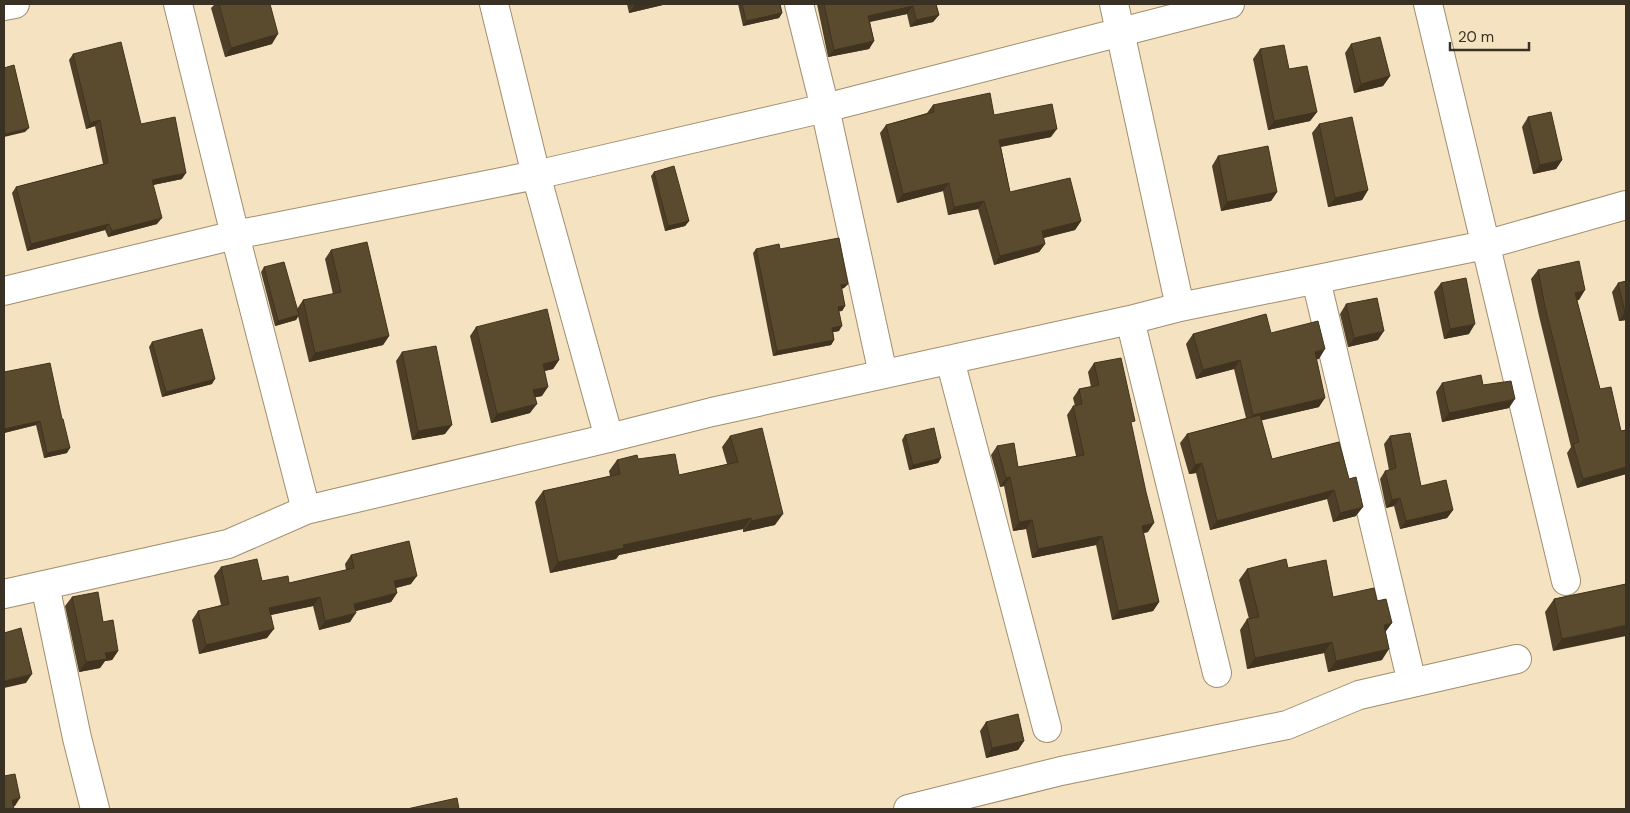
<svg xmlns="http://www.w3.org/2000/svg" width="1630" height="813" font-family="'DM Sans',sans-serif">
  <rect width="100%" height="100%" fill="#f4e2c0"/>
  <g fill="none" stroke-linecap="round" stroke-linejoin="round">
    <g stroke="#a08e6f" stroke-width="30">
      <path id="minor" d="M178 4 235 235 306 510
        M494 4 536 175 609 438
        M799 4 825 108 883 374
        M1114 4 1180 307
        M1428 4 1566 581
        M4 6 15 4
        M1316 280 1412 683
        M4 291 235 235 536 175 825 108 1230 4
        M1130 320 1217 673
        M950 360 1047 728
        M45 585 77 738 95 809
        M4 594 228 544 306 510 609 438 712 412 1130 320 1180 307 1485 245 1626 205
        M908 809 1061 771 1287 725 1359 695 1517 659"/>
    </g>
    <use href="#minor" stroke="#fff" stroke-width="28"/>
  </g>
  <path fill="#4e4028" d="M215 4H270L272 44 225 57 211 8Z
    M627 4H667L629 13Z
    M738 4H780L782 13 779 18 743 26Z
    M817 4H936L939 15 933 22 910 27 907 14 870 22 874 41 869 49 828 57Z
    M1351 44 1390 76 1383 86 1354 93 1345 53Z
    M1260 49 1289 69 1317 112 1310 121 1268 130 1253 59Z
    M73 54 141 124 182 179 153 185 157 224 108 237 105 230 27 251 12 193 16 187 103 164 95 126 86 129 69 60Z
    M933 105 994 115 1051 137 1001 147 1010 192 1081 221 1075 230 1043 238 1045 244 1039 252 994 265 978 209 948 215 943 191 897 203 880 133 886 125 927 113Z
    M1528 117 1562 160 1556 169 1533 174 1522 127Z
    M1319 124 1368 190 1362 200 1328 207 1312 133Z
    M1218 156 1277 192 1271 201 1221 211 1212 166Z
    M654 172 689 221 685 226 665 231 651 176Z
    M756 249H780L848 284 844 288 841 289 845 306 842 311H839V331L833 332 834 340 831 345 773 356 753 253Z
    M331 250 389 336 383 345 309 362 298 316 296 320 275 326 261 272 264 267 297 309 303 300 333 294 325 259Z
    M1538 270 1579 300H1577L1600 389 1621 431 1626 430V474L1577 488 1567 453 1571 447 1539 316 1531 279Z
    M1626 281V320L1619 321 1612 292 1618 283Z
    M1441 283 1469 334 1444 339 1434 292Z
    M1346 304 1378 340 1348 347 1340 314Z
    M476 327 559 360 553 369 544 371 542 396 535 397 530 413 491 423 470 336Z
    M1271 333 1319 359H1316L1319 407 1261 420 1272 459 1339 442 1356 516 1333 522 1327 499 1210 530 1196 473 1189 474 1180 443 1187 434 1246 418 1234 369 1196 379 1186 344 1193 334Z
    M152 342 212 384 162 397 149 347Z
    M402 352 445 434 412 440 396 361Z
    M1094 363 1131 426 1148 532 1143 533 1159 602 1153 611 1112 620 1096 545 1032 558 1026 529 1013 531 1004 486 1000 487 991 455 997 446 1018 467 1076 456 1067 415 1073 406H1075L1073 398 1079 389 1091 387 1088 372Z
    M4 372 67 453 44 458 36 425 4 433Z
    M1442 383 1483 385 1509 408 1442 422 1436 392Z
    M905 435 941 458 938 463 909 470 902 440Z
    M730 436 775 525 743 532V529L619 555 616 559 550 573 535 502 543 491 610 476 609 471 617 460 638 459 679 475 727 464 722 447Z
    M1390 436 1421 486 1453 510 1447 518 1400 529 1394 506 1386 508 1380 479 1385 471 1389 470 1384 444Z
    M351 555 411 584 396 588 397 593 391 602 356 611 350 622 319 630 313 606 270 615 267 638 199 654 192 620 198 611 221 605 214 576 221 567 262 581 289 583 346 570 345 564Z
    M1288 568 1333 597 1377 601 1386 632 1382 660 1328 672 1324 653 1247 669 1240 630 1247 619H1249L1239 580 1247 569Z
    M1626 584 1553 651 1545 612 1554 599Z
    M72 597 103 622 118 651 112 660 105 661 100 668 79 672 65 606Z
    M986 722 1024 741 1018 750 986 758 980 731Z"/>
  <path fill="#403420" d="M635 4H667L629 13Z
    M913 6 907 14 863 23 868 16Z
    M782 13 779 18 743 26 746 21Z
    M939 15 933 22 910 27 916 20Z
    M278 34 272 44 225 57 231 48Z
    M874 41 869 49 828 57 834 50Z
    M1390 76 1383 86 1354 93 1361 84Z
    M1317 112 1310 121 1268 130 1274 121Z
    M100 120 95 126 86 129 90 123Z
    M29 128 25 132 4 137V134Z
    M1057 129 1051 137 993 148 999 140Z
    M1562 160 1556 169 1533 174 1540 165Z
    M186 173 182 179 148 186 152 180Z
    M949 183 943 191 897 203 903 194Z
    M1368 190 1362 200 1328 207 1335 198Z
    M1277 192 1271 201 1221 211 1227 202Z
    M984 201 978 209 948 215 954 207Z
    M162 218 157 224 108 237 112 231Z
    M689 221 685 226 665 231 668 226Z
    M1081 221 1075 230 1036 240 1042 231Z
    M109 224 105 230 27 251 31 244Z
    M1045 244 1039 252 994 265 1000 256Z
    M848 284 844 288 837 290 841 285Z
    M1585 290 1579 300 1569 302 1575 293Z
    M845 306 842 311 835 312 838 307Z
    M1625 312H1626V320L1619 321Z
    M299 315 296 320 275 326 278 321Z
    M1475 324 1469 334 1444 339 1450 329Z
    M842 326 839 331 829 333 832 328Z
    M1384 331 1378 340 1348 347 1354 338Z
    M389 336 383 345 309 362 315 353Z
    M834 340 831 345 773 356 777 351Z
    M1325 349 1319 359 1308 361 1315 352Z
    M559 360 553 369 536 373 543 364Z
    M1240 360 1234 369 1196 379 1203 370Z
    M215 379 212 384 162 397 166 392Z
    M548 387 542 396 527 399 533 390Z
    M1325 398 1319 407 1247 424 1253 415Z
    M1515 399 1509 408 1442 422 1449 413Z
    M537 404 530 413 491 423 497 414Z
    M40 421 36 425 4 433V429Z
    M452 425 445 434 412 440 418 431Z
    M70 448 67 453 44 458 47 453Z
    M941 458 938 463 909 470 913 465Z
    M1202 463 1196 473 1189 474 1195 465Z
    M1626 467V474L1577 488 1583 479Z
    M1010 477 1004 486 1000 487 1006 478Z
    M1334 490 1327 499 1210 530 1217 521Z
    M1400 498 1394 506 1386 508 1392 500Z
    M1363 507 1356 516 1333 522 1340 513Z
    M1453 510 1447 518 1400 529 1406 521Z
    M783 514 775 525 743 532 751 521Z
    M751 518 743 529 619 555 616 559 550 573 558 562 623 545Z
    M1032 520 1026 529 1013 531 1019 522Z
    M1154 523 1148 532 1136 535 1142 526Z
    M1102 536 1096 545 1032 558 1038 549Z
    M417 576 411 584 388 590 394 581Z
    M397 593 391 602 348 613 354 604Z
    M320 597 313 606 262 617 269 608Z
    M1159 602 1153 611 1112 620 1118 611Z
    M356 613 350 622 319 630 325 621Z
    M1392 623 1384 634V625Z
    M1626 625V636L1553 651 1562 639Z
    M274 629 267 638 199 654 206 645Z
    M1332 642 1324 653 1247 669 1255 658Z
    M1389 649 1382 660 1328 672 1336 661Z
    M118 651 112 660 105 661 100 668 79 672 86 662 105 653Z
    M32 674 26 683 4 688V681Z
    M1024 741 1018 750 986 758 992 748Z
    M20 798 15 806 7 808 12 800Z"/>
  <path fill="#5b4b2e" stroke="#403420" d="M219 4H270L278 34 231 48Z
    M742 4H780L782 13 746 21Z
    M824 4H936L939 15 916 20 913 6 868 16 874 41 834 50Z
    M1380 37 1390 76 1361 84 1351 44Z
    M121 42 141 124 175 117 186 173 152 180 162 218 112 231 109 224 31 244 16 187 108 163 100 120 90 123 73 54Z
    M1284 45 1289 69 1307 66 1317 112 1274 121 1260 49Z
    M14 65 29 128 4 134V68Z
    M990 93 994 115 1052 104 1057 129 999 140 1010 192 1070 178 1081 221 1042 231 1045 244 1000 256 984 201 954 207 949 183 903 194 886 125 934 112 933 105Z
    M1551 112 1562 160 1540 165 1528 117Z
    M1352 117 1368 190 1335 198 1319 124Z
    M1268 146 1277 192 1227 202 1218 156Z
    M674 166 689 221 668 226 654 172Z
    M839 238 848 284 841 285 845 306 838 307 842 326 832 328 834 340 777 351 756 249 779 244 780 249Z
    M367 242 389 336 315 353 303 300 341 292 331 250Z
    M1579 261 1585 290 1575 293 1600 389 1611 387 1621 431 1626 430V467L1583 479 1573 444 1579 442 1545 307 1538 270Z
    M284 262 299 315 278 321 264 267Z
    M1466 278 1475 324 1450 329 1441 283Z
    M1626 281V312H1625L1618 283Z
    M1377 298 1384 331 1354 338 1346 304Z
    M547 309 559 360 543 364 548 387 533 390 537 404 497 414 476 327Z
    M1266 314 1271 333 1318 321 1325 349 1315 352 1325 398 1253 415 1240 360 1203 370 1193 334Z
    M202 329 215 379 166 392 152 342Z
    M436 346 452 425 418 431 402 352Z
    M1121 358 1135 421 1131 422 1146 492 1154 523 1142 526 1159 602 1118 611 1102 536 1038 549 1032 520 1019 522 1010 477 1006 478 997 446 1014 443 1018 467 1084 455 1073 406 1082 404 1079 389 1099 385 1094 363Z
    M50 363 62 419H63L70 448 47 453 40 421 4 429V372Z
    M1481 375 1483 385 1511 381 1515 399 1449 413 1442 383Z
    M1260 415 1272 459 1339 442 1349 479 1356 477 1363 507 1340 513 1334 490 1217 521 1202 463 1195 465 1187 434Z
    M762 428 783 514 751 521V518L623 545 624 548 558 562 543 491 620 474 617 460 637 455 638 459 675 454 679 475 738 462 730 436Z
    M934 428 941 458 913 465 905 435Z
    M1410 433 1421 486 1446 480 1453 510 1406 521 1400 498 1392 500 1385 471 1396 468 1390 436Z
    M409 541 417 576 394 581 397 593 354 604 356 613 325 621 320 597 269 608 274 629 206 645 198 611 229 604 221 567 257 559 262 581 288 576 289 583 354 568 351 555Z
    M1286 559 1288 568 1326 560 1333 597 1374 588 1377 601 1386 599 1392 623 1384 625 1389 649 1336 661 1332 642 1255 658 1247 619 1259 617 1247 569Z
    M1626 584V625L1562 639 1554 599Z
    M98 592 103 622 113 620 118 651 105 653 107 659 86 662 72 597Z
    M21 628 32 674 4 681V633Z
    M1018 714 1024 741 992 748 986 722Z
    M15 774 20 798 12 800 14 809H4V776Z
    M457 798 459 809H407Z"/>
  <rect width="1630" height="813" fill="none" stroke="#383124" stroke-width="10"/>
  <path d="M1450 42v8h79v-8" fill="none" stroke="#383124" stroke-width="2.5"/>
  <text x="1458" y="42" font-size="15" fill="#383124" stroke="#f4e2c0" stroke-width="4" paint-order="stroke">20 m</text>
</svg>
